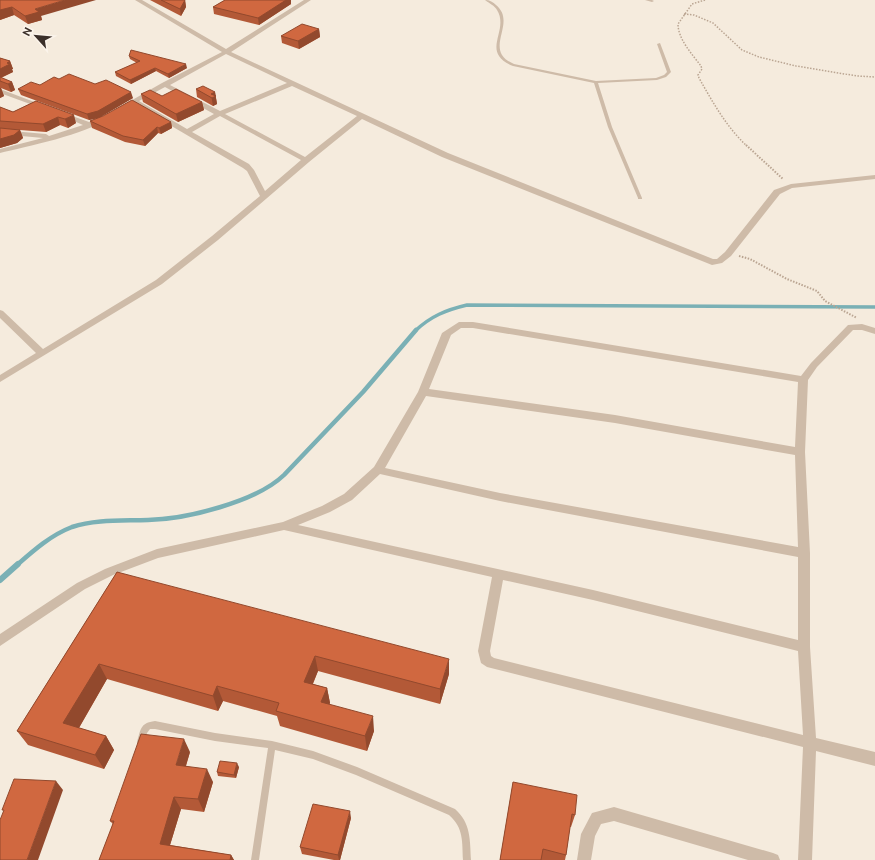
<svg xmlns="http://www.w3.org/2000/svg" width="875" height="860" font-family="Ubuntu,sans-serif">
  <rect width="100%" height="100%" fill="#f5ebdd"/>
  <g fill="none" stroke-linecap="round" stroke-linejoin="round">
    <path stroke="#7ab0b5" stroke-width="3.5" d="M415 331C431 316 446 310 467 305L875 307"/>
    <path stroke="#7ab0b5" stroke-width="4.5" d="M17 565C34 550 51 535 72 527 96 519 123 521 148 520 186 519 256 502 284 475L363 392 416 330"/>
    <path stroke="#7ab0b5" stroke-width="6" d="M0 580 18 564"/>
    <path stroke="#baa592" stroke-width="1.5" stroke-dasharray="1.5 1.5" stroke-linecap="butt" d="M705 0 692 4 678 24C678 39 692 54 701 66L702 69 698 75 699 78C712 101 727 128 747 146
      M684 14 694 15 713 23 742 50 759 57 796 66 857 76 875 77"/>
    <path stroke="#baa592" stroke-width="2" stroke-dasharray="1.5 1.5" stroke-linecap="butt" d="M746 145 783 179
      M739 256 750 259 787 279 817 291 825 301 857 318"/>
    <path fill="#cebba8" fill-rule="evenodd" d="M485 0C490 0 493 2 496 5 514 20 493 40 502 55 505 60 510 62 514 64L596 81 656 78 664 75 667 72 657 44 660 43 671 72 666 77 657 80 598 83 612 127 642 198V199H638V198L608 127 594 83 513 66C479 52 510 31 497 10 495 6 489 3 485 0Z
      M645 0H652L654 1 652 2Z
      M155 721 215 733 272 741 313 751 357 767 455 809C471 823 470 840 471 860H463C462 842 464 828 449 815L356 775 313 759 275 750 259 860H251L268 748 215 741 155 729H150L147 733 144 745 141 746 138 745 137 742C141 729 140 723 155 721Z"/>
    <path fill="#cebba8" fill-rule="evenodd" d="M135 0H142L226 49 304 0H311L231 52 448 153 713 259H717L725 252 774 190 791 184 875 175V179L792 188 780 194 731 256 722 263 712 265 442 157 362 119 309 162 218 240 162 284 0 382V375L36 353 0 318V310L3 311 43 349 156 280 212 236 260 196 247 171 243 168 134 104 123 109 120 107 162 83 222 52ZM226 54 287 83 220 111 170 85ZM292 86 357 116 305 157 225 114ZM165 87 214 114 187 129 139 101ZM220 116 301 160 265 191 254 170 249 164 192 132Z
      M0 89 45 106 46 107 41 108 0 93Z
      M60 113H64L89 122 102 117 105 119C89 134 24 147 0 153V149L43 138 0 134V130L46 134 49 136 83 125 60 115Z
      M459 322H473L801 376 811 363 848 325 862 324 875 328V334L862 330H853L817 367 808 380 805 452 810 553V647L816 738 875 752V766L816 751 812 860H798L803 747 487 667 481 663 478 651 492 577 284 530 158 558 113 575 85 589 0 646V634L77 583 105 569 157 549 283 522 322 506 344 494 374 467 418 392 442 333ZM461 328H473L798 382 795 447 615 415 429 389 451 335ZM426 396 615 423 795 455 798 547 500 493 385 468ZM380 474 500 501 798 557V640L593 590 298 525 330 512 352 500ZM503 580 593 600 798 651 803 735 494 658 491 656 490 651Z
      M614 807 773 853 778 855 780 860H748L614 821 601 824 595 836 591 860H577L581 834 592 813Z"/>
  </g>
  <path fill="#b35937" d="M0 0 41 16 42 20 28 24 14 15 0 20Z
    M150 0H185L186 7 181 16Z
    M225 0H291V4L259 25 214 14 213 7Z
    M319 29 320 37 299 49 282 43 281 36Z
    M129 56 187 68 169 78 156 71 131 84 116 76 115 72 137 63 130 59Z
    M0 58 10 61 13 69H12L13 72 1 78 12 82 15 90 11 92 1 88 4 96 0 98Z
    M59 79 133 98 100 117 171 122 172 128 161 134 158 133 145 146 125 142 92 128 90 121 98 118 89 120 21 95 18 89 40 85Z
    M196 89 215 92 217 104 213 106 197 97Z
    M141 94 162 96 202 102 204 110 178 122 143 102Z
    M36 101 76 123 68 128 60 125 46 132 20 130 23 138 17 143 0 148V107L13 112Z
    M117 572 449 674 440 704 318 671 313 684 327 688 330 703 329 704 374 731 367 751 280 726 277 716 223 701 218 711 107 679 79 728 106 736 114 750 104 769 28 745 17 731Z
    M190 752 186 766 213 782 204 812 181 809 170 845 231 855 234 860H99L113 824 110 821Z
    M239 767 236 778 218 776 217 772Z
    M513 782 575 815 571 827H570L566 855 565 860H500Z
    M351 818 340 860H334L302 854 300 847Z"/>
  <path fill="#92492d" d="M65 0H96L41 16 42 20 28 24 25 16 35 9Z
    M185 0 186 7 181 16 180 9Z
    M286 0H291V4L259 25 258 18Z
    M12 7 14 15 0 20V10Z
    M319 29 320 37 299 49 298 41Z
    M10 61 13 69H12L13 72 0 78V69L7 63Z
    M186 64 187 68 169 78 168 74Z
    M155 68 156 71 131 84 130 80Z
    M12 82 15 90 11 92 8 84Z
    M0 88H1L4 96 0 98Z
    M131 92 133 98 99 118 89 120 87 114Z
    M215 92 217 104 213 106 211 94Z
    M202 102 204 110 178 122 176 114Z
    M74 115 76 123 68 128 65 119Z
    M58 117 60 125 46 132 43 124Z
    M171 122 172 128 161 134 159 128Z
    M157 127 158 133 145 146 143 140Z
    M20 130 23 138 17 143 0 148V139Z
    M315 656 318 671 307 697 304 682Z
    M449 659V674L440 704V689Z
    M99 664 107 679 73 738 63 723Z
    M217 686 223 701 218 711 213 696Z
    M327 688 330 703 324 717 321 702Z
    M373 716 374 731 367 751 365 736Z
    M106 736 114 750 104 769 95 755Z
    M184 739 190 752 182 778 176 765Z
    M237 763 239 767 236 778 234 775Z
    M207 769 213 782 204 812 198 799Z
    M56 781 63 790 38 860H27Z
    M174 797 181 809 167 855 160 844Z
    M350 811 351 818 340 860H339L338 855Z
    M231 855 234 860H230Z"/>
  <path fill="#d06840" stroke="#92492d" d="M0 0H65L35 9 39 12 25 16 12 7 0 10Z
    M161 0H185L180 9Z
    M225 0H286L258 18 213 7Z
    M302 24 319 29 298 41 281 36Z
    M131 50 186 64 168 74 155 68 130 80 115 72 140 61 129 56Z
    M0 58 10 61 7 63 10 64 0 69Z
    M69 74 95 84 106 80 131 92 98 111 87 114 18 89 31 82 40 85 54 77 59 79Z
    M0 77 12 82 8 84 0 81Z
    M203 86 215 92 211 94 216 96 212 98 196 89Z
    M176 89 202 102 176 114 141 94 150 90 162 96Z
    M132 100 171 122 159 128 157 127 143 140 123 136 90 121 103 116Z
    M36 101 74 115 65 119 58 117 43 124 0 121V107L13 112Z
    M0 128 20 130 14 135 0 139Z
    M117 572 449 659 440 689 315 656 304 682 327 688 321 702 373 716 365 736 276 711 279 703 217 686 213 696 99 664 63 723 106 736 95 755 17 731Z
    M141 734 184 739 176 765 207 769 198 799 174 797 160 844 231 855 230 860H99L114 821H110Z
    M220 761 237 763 234 775 217 772Z
    M14 779 56 781 27 860H0V820L4 810H2Z
    M513 782 577 795 575 815 572 814 566 855 543 849 541 860H500Z
    M313 804 350 811 338 855 300 847Z"/>
  <g transform="translate(36 36) rotate(297)" stroke="#fbf4eb" stroke-width="3" paint-order="stroke">
  <path d="M0-3L7 15L0 10L-7 15Z" fill="#3a2f29"/>
  <text y="-6" font-size="11" font-weight="bold" text-anchor="middle" fill="#3a2f29">N</text>
  </g>
</svg>
